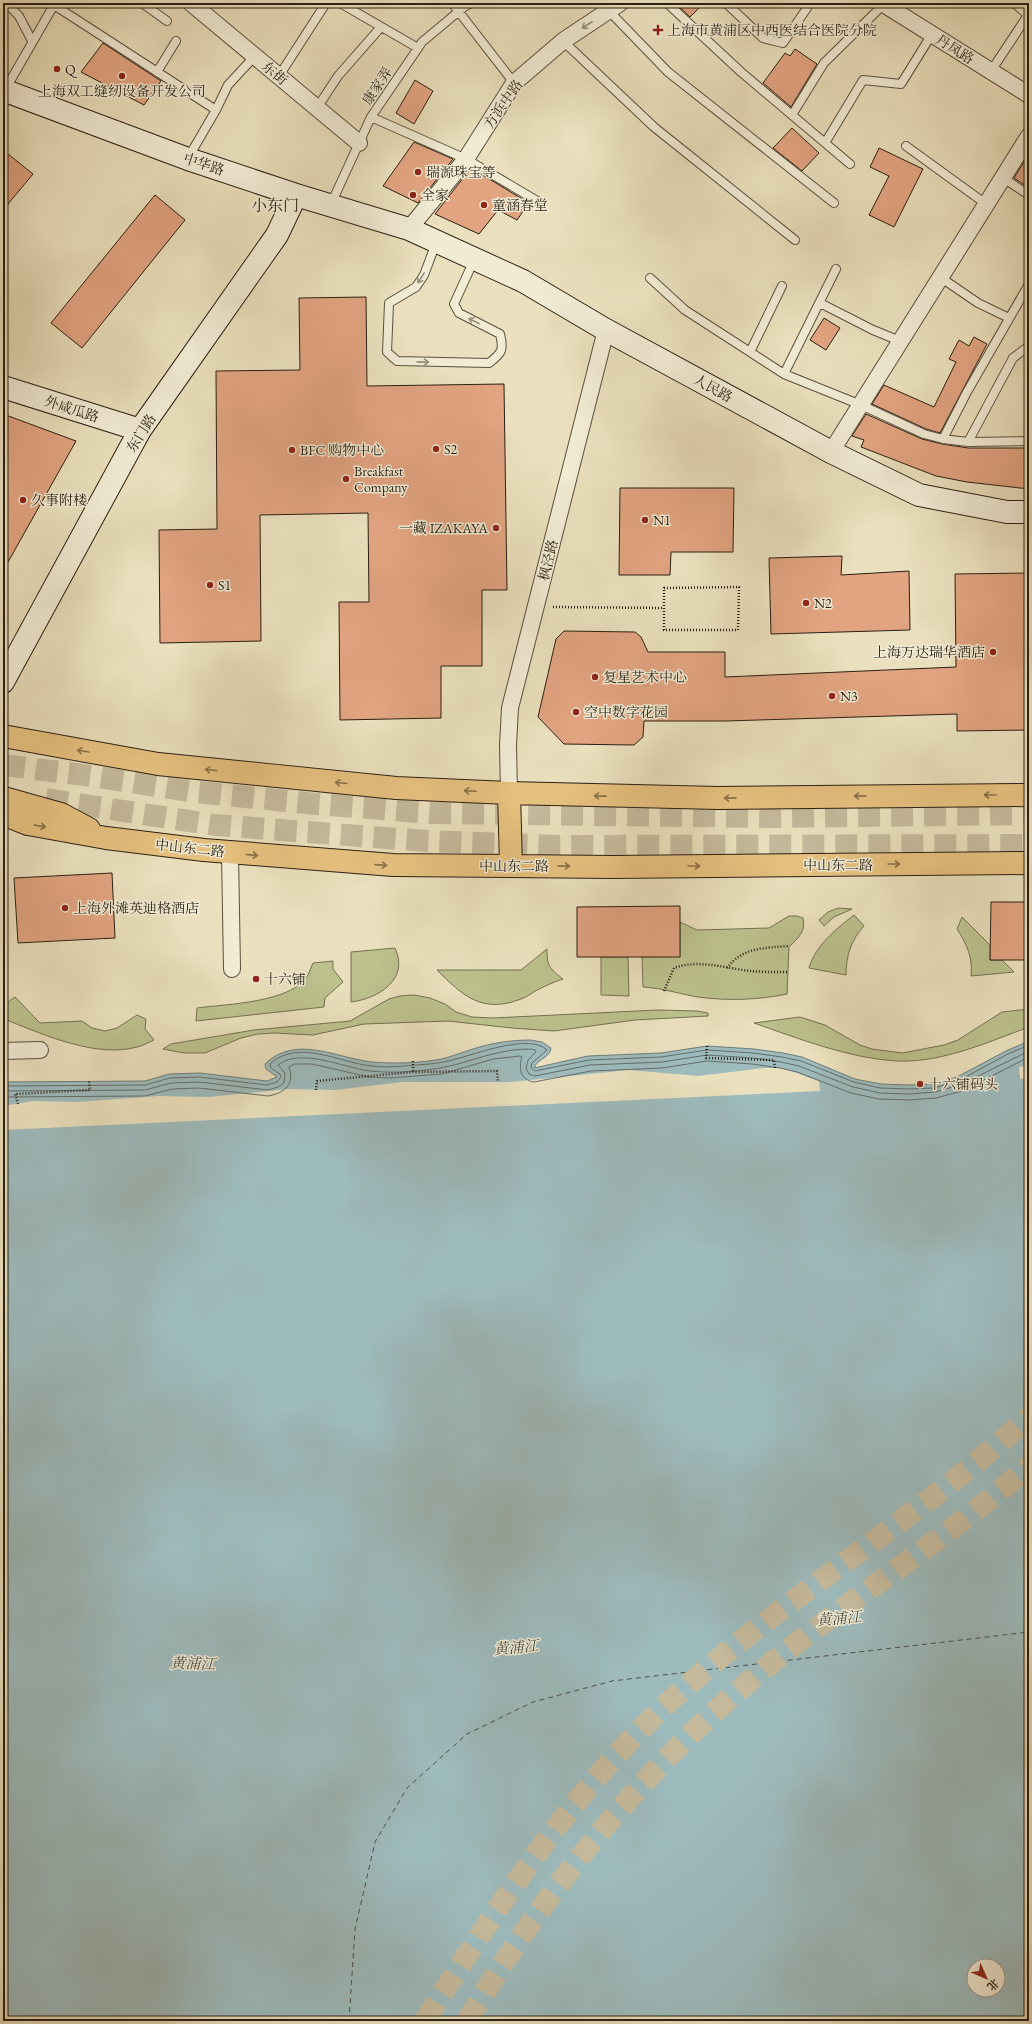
<svg xmlns="http://www.w3.org/2000/svg" width="1032" height="2024" font-family="'EB Garamond','Noto Serif SC',serif">
  <rect width="100%" height="100%" fill="#eae0bd"/>
  <filter id="stains"><feTurbulence type="fractalNoise" baseFrequency=".005" numOctaves="4"/><feColorMatrix values="0 0 0 0 .2 0 0 0 0 .09 0 0 0 0 .02 0 0 0 .5 -.17"/></filter>
  <radialGradient id="worn" r=".72"><stop offset=".6" stop-color="#630" stop-opacity="0"/><stop offset="1" stop-color="#630" stop-opacity=".3"/></radialGradient>
  <path fill="#bcc18e" stroke="#737050" d="M838 908 852 909 834 917 824 926 819 920 828 912Z
    M854 915 864 926C851 940 846 956 846 975L809 968C816 945 835 930 854 915Z
    M789 916H797L803 918C806 932 798 938 789 947L787 994C758 1000 728 1001 698 997 680 994 662 988 643 987L642 957 680 956V922L697 930 769 928Z
    M962 917 990 945V960H1002L1014 972 971 976C973 958 967 944 957 929Z
    M395 948C410 979 378 999 351 1002V952Z
    M547 949C547 966 549 968 563 979 554 982 545 986 537 990 532 993 527 997 521 999 482 1014 463 996 437 970H521Z
    M601 957H628L629 996 601 995Z
    M333 961V969L343 982 325 998 324 1007 196 1021 197 1008C226 1004 292 1003 308 975 310 971 311 967 313 963Z
    M414 995 430 998 445 1004 456 1012 472 1017 493 1018 658 1010 697 1011 708 1013V1016L635 1020 554 1031 512 1028 448 1021 364 1024 313 1035 274 1033 258 1034 241 1038 205 1053H184L163 1049 171 1044 254 1030 350 1021 389 999 400 996Z
    M15 997 40 1023 82 1021 92 1028 105 1031 117 1028 137 1015 146 1019 145 1029 154 1040C149 1042 143 1046 137 1047 97 1058 47 1036 9 1021L5 1017C4 1009 7 1001 15 997Z
    M1029 1009V1027C988 1042 942 1063 897 1061 848 1058 800 1039 754 1023L800 1017 825 1025 860 1045 872 1049 902 1053 944 1045 958 1040 1002 1012Z"/>
  <path fill="#9dbabc" stroke="#6f7c78" fill-rule="evenodd" d="M530 1040 542 1042 551 1048C550 1058 537 1059 534 1068L588 1056 661 1053 707 1046 754 1049 783 1053 802 1057 855 1079 881 1084 908 1085 933 1084 957 1077 1006 1051 1029 1041V2021H3V1082L145 1081 169 1074 200 1073 267 1081 277 1077 266 1069 265 1064C296 1034 336 1058 372 1062 394 1064 420 1063 442 1059 453 1056 463 1052 473 1049 491 1043 512 1040 530 1040ZM974 1966H998V1990H974Z"/>
  <path fill="#eae0bd" d="M1029 1065V1078L1020 1079 1019 1067Z
    M764 1068H783L819 1081 820 1091 3 1130V1106L33 1101 76 1102 159 1096 208 1097 288 1089 335 1090 403 1082H510L629 1070 698 1076Z"/>
  <g fill="none" stroke-linecap="round" stroke-linejoin="round">
    <path stroke="#646c68" stroke-width="1" d="M3 1086 145 1085 170 1078 199 1077 267 1085 277 1082 281 1077 280 1074 271 1068 270 1064C298 1038 340 1063 372 1066 387 1068 402 1066 417 1065 430 1064 443 1063 456 1059 476 1054 530 1033 547 1050L532 1063 531 1068 535 1071 589 1060 661 1057 707 1050 753 1053 782 1057 801 1061 854 1082 880 1088 908 1089 934 1088 958 1081 1008 1054 1029 1045
      M3 1091 145 1090 171 1083 199 1082 268 1090 278 1087 284 1083 285 1073 278 1065C301 1047 344 1068 370 1071 396 1074 433 1071 458 1064 482 1057 504 1049 530 1049L535 1050 536 1052 528 1060 526 1068 529 1074 535 1076 590 1065 662 1062 707 1055 753 1058 781 1062 799 1066 853 1087 880 1093 909 1094 935 1092 960 1085 1029 1051
      M3 1097 145 1096 172 1089 199 1088 268 1096C285 1093 295 1084 289 1067L294 1064H312L369 1077 389 1078 442 1074 493 1059 520 1056 522 1057C518 1069 521 1080 534 1082L591 1071 662 1068 707 1061 752 1064 780 1068 797 1072 851 1093 879 1099 909 1100 936 1098 962 1091 1029 1057"/>
    <path stroke="#4c4e46" stroke-width="1" stroke-dasharray="5 4" stroke-linecap="butt" d="M349 2021 355 1929 375 1842 407 1788 467 1734 533 1702 612 1681 1029 1632"/>
  </g>
  <path fill="#e1a380" stroke="#2a1f13" d="M675 3H704L690 17Z
    M103 43 161 81 144 105 81 72Z
    M795 49 817 64 791 107 763 83 785 53 790 56Z
    M415 80 433 91 414 124 396 113Z
    M792 128 819 153 802 171 773 148Z
    M414 142 453 159 418 203 383 186Z
    M879 148 923 169 894 227 869 215 889 176 870 167Z
    M3 150 33 174 3 210Z
    M1029 154V188L1014 178Z
    M471 168 529 203 517 220 498 210 479 234 435 214Z
    M155 195 185 220 82 348 51 323Z
    M366 297 367 386 504 384 507 590H482V666H441V718L340 720 339 602H369L368 513 260 515 261 641 160 643 159 530 217 529 216 371 300 370 299 298Z
    M824 318 840 328 826 350 810 340Z
    M974 337 987 344 940 433 926 429 872 404 884 385 934 407 956 362 949 359 959 340 969 346Z
    M3 414 76 441 3 571Z
    M866 414 922 439 942 444 968 448H1029V489L967 482 936 476 861 447 864 440 852 436Z
    M620 488H734L733 552H671L670 575H619Z
    M842 556 841 575 909 571 910 630 771 634 769 558Z
    M1029 573V730L957 731V714L725 721H644L643 737 634 745 564 744 538 717 556 639 564 631 635 632 641 637 648 652H725V677L956 667 955 574Z
    M112 873 115 938 18 943 14 878Z
    M991 902H1029V960H990Z
    M680 906V957H577V907Z"/>
  <g fill="none" stroke-linecap="round" stroke-linejoin="round">
    <path stroke="#c4b99b" stroke-width="22" stroke-dasharray="22 11" stroke-linecap="butt" d="M425 2021C499 1904 575 1786 679 1693 790 1594 919 1517 1029 1417
      M467 2021C542 1896 633 1781 744 1686 835 1607 939 1546 1029 1466"/>
    <path stroke="#c4b99b" stroke-width="22" stroke-dasharray="22 11" stroke-linecap="butt" d="M3 765 92 776 196 792 317 804 432 813 775 817 1029 814
      M46 799 215 825 426 841 558 846 1029 845"/>
    <g stroke="#5a4f3e" stroke-width="10">
      <path id="lane" d="M6 3 19 16 32 41
        M142 3 167 21
        M340 3 418 48
        M452 3 514 83
        M667 3 741 72 850 164
        M726 3 763 38 783 43 807 8 802 3
        M54 5 216 110
        M609 11 668 72 834 203
        M563 41 654 127 795 240
        M991 71 1028 15 1014 3
        M157 72 176 41
        M279 76 326 3
        M5 90 55 3
        M317 108 338 76 381 27
        M792 115 824 63 885 3
        M371 117 466 159 539 202
        M825 143 863 80 901 84 932 34
        M906 146 986 204
        M188 158 216 110 228 85 255 56
        M1003 178 1029 195
        M331 204 371 117 418 48 422 42 464 7 471 3
        M436 243 424 275 416 287 389 303 387 352 397 361 489 363C502 353 504 350 500 334L459 313 454 304 474 260
        M940 277 978 303 1009 318
        M650 278 685 310 784 374 861 405 924 434 943 439 968 442 1029 441
        M820 303 873 330 900 341
        M750 352 782 286
        M784 374 836 269
        M943 439 967 392 1029 284
        M968 442 1013 358 1029 346"/>
    </g>
    <g stroke="#5a4f3e" stroke-width="18">
      <path id="street" d="M191 3 359 143
        M882 3 1029 95
        M409 229 466 159 514 83 563 41 620 3
        M831 452 1029 136
        M509 793 508 745 510 708 606 330
        M230 853 232 969
        M3 1051 40 1050"/>
    </g>
    <g stroke="#2a1f13" stroke-width="24">
      <path id="secondary" d="M3 90 188 159 296 195 409 229 523 281 606 330 831 452 919 495 1007 512H1029
        M3 387 140 430
        M3 682 140 430 277 235 296 195"/>
    </g>
    <g stroke="#2a1f13" stroke-width="24">
      <path id="primary" d="M3 736 158 764 396 788 509 793 718 798 1029 795
        M509 793 511 866
        M4 798 61 814 89 829
        M3 814 28 824 106 838 204 850 393 865 613 867 1029 863"/>
    </g>
    <path stroke="#2a1f13" stroke-width="2.5" stroke-dasharray="1 2" stroke-linecap="butt" d="M739 587 738 630H664V588Z
      M553 607 664 608
      M727 968C743 947 764 948 789 946
      M664 991 674 968C697 959 726 968 750 971 762 972 775 972 787 972
      M707 1046 706 1058 774 1060 775 1068
      M413 1061V1072
      M316 1090 317 1081 413 1072 497 1071 498 1082
      M18 1104 15 1094 90 1090 89 1080"/>
    <use href="#lane" stroke="#f1ebd4" stroke-width="8"/>
    <use href="#street" stroke="#f1ebd4" stroke-width="16"/>
    <use href="#secondary" stroke="#f1ebd4" stroke-width="22"/>
    <use href="#primary" stroke="#e5c07e" stroke-width="22"/>
  </g>
  <defs><path id="oneway-shaft" d="M-6 0H5M1.5-3L5.5 0L1.5 3" fill="none" stroke-width="1.6" stroke-linecap="round" stroke-linejoin="round"/></defs>
  <g stroke="#978f7d">
    <use href="#oneway-shaft" transform="translate(587 25) rotate(147)"/>
    <use href="#oneway-shaft" transform="translate(421 278) rotate(122)"/>
    <use href="#oneway-shaft" transform="translate(474 321) rotate(-153)"/>
    <use href="#oneway-shaft" transform="translate(423 362) rotate(1)"/>
  </g>
  <g stroke="#887048">
    <use href="#oneway-shaft" transform="translate(83 751) rotate(-171)"/>
    <use href="#oneway-shaft" transform="translate(211 770) rotate(-173)"/>
    <use href="#oneway-shaft" transform="translate(341 783) rotate(-175)"/>
    <use href="#oneway-shaft" transform="translate(470 791) rotate(-177)"/>
    <use href="#oneway-shaft" transform="translate(990 795) rotate(180)"/>
    <use href="#oneway-shaft" transform="translate(600 796) rotate(-179)"/>
    <use href="#oneway-shaft" transform="translate(860 796) rotate(179)"/>
    <use href="#oneway-shaft" transform="translate(730 798) rotate(179)"/>
    <use href="#oneway-shaft" transform="translate(40 826) rotate(10)"/>
    <use href="#oneway-shaft" transform="translate(252 855) rotate(5)"/>
    <use href="#oneway-shaft" transform="translate(894 864)"/>
    <use href="#oneway-shaft" transform="translate(381 865) rotate(4)"/>
    <use href="#oneway-shaft" transform="translate(564 866) rotate(1)"/>
    <use href="#oneway-shaft" transform="translate(694 866)"/>
  </g>
  <g fill="#8f2418" stroke="#f1ebd4" stroke-width="1.5">
    <path d="M656 24h4v4h4v4h-4v4h-4v-4h-4v-4h4z"/>
    <circle cx="57" cy="69" r="4"/>
    <circle cx="122" cy="76" r="4"/>
    <circle cx="418" cy="172" r="4"/>
    <circle cx="413" cy="195" r="4"/>
    <circle cx="484" cy="205" r="4"/>
    <circle cx="436" cy="449" r="4"/>
    <circle cx="292" cy="450" r="4"/>
    <circle cx="346" cy="479" r="4"/>
    <circle cx="23" cy="500" r="4"/>
    <circle cx="645" cy="520" r="4"/>
    <circle cx="496" cy="528" r="4"/>
    <circle cx="210" cy="585" r="4"/>
    <circle cx="806" cy="603" r="4"/>
    <circle cx="993" cy="652" r="4"/>
    <circle cx="595" cy="677" r="4"/>
    <circle cx="832" cy="696" r="4"/>
    <circle cx="576" cy="712" r="4"/>
    <circle cx="65" cy="908" r="4"/>
    <circle cx="256" cy="979" r="4"/>
    <circle cx="920" cy="1084" r="4"/>
  </g>
  <g text-anchor="middle" dominant-baseline="central" stroke-width="3" stroke-linejoin="round" paint-order="stroke">
    <g font-size="14" fill="#2a1f13" stroke="#f1ebd4" text-anchor="start">
      <text x="667" y="30">上海市黄浦区中西医结合医院分院</text>
      <text x="65" y="69">Q</text>
      <text x="122" y="91" text-anchor="middle">上海双工缝纫设备开发公司</text>
      <text x="426" y="172">瑞源珠宝等</text>
      <text x="421" y="195">全家</text>
      <text x="492" y="205">童涵春堂</text>
      <text x="444" y="449">S2</text>
      <text x="300" y="450">BFC 购物中心</text>
      <text x="354" y="471">Breakfast<tspan x="354" dy="16">Company</tspan></text>
      <text x="31" y="500">久事附楼</text>
      <text x="653" y="520">N1</text>
      <text x="488" y="528" text-anchor="end">一藏 IZAKAYA</text>
      <text x="218" y="585">S1</text>
      <text x="814" y="603">N2</text>
      <text x="985" y="652" text-anchor="end">上海万达瑞华酒店</text>
      <text x="603" y="677">复星艺术中心</text>
      <text x="840" y="696">N3</text>
      <text x="584" y="712">空中数字花园</text>
      <text x="73" y="908">上海外滩英迪格酒店</text>
      <text x="264" y="979">十六铺</text>
      <text x="928" y="1084">十六铺码头</text>
    </g>
    <g font-size="14" fill="#2a1f13" stroke="#f1ebd4">
      <text transform="translate(955 49) rotate(32)">丹凤路</text>
      <text transform="translate(275 73) rotate(40)">东街</text>
      <text transform="translate(377 86) rotate(-56)">康家弄</text>
      <text transform="translate(503 104) rotate(-55)">方浜中路</text>
      <text transform="translate(204 164) rotate(18)">中华路</text>
      <text transform="translate(713 388) rotate(29)">人民路</text>
      <text transform="translate(72 409) rotate(18)">外咸瓜路</text>
      <text transform="translate(141 433) rotate(-58)">东门路</text>
      <text transform="translate(548 560) rotate(-76)">枫泾路</text>
      <text transform="translate(190 848) rotate(6)">中山东二路</text>
      <text x="838" y="865">中山东二路</text>
      <text x="514" y="866">中山东二路</text>
    </g>
    <g font-size="15" font-style="italic" fill="#4c4e46" stroke="#f1ebd4">
      <text transform="translate(839 1618) rotate(-5)">黄浦江</text>
      <text transform="translate(516 1647) rotate(-5)">黄浦江</text>
      <text transform="translate(193 1663) rotate(2)">黄浦江</text>
    </g>
    <g font-size="16" fill="#2a1f13" stroke="#f1ebd4">
      <text x="275" y="205">小东门</text>
    </g>
  </g>
  <rect width="1032" height="2024" fill="none" stroke="#eae0bd" stroke-width="16"/>
  <rect x="4" y="4" width="1024" height="2016" fill="none" stroke="#2a1f13" stroke-width="2"/>
  <rect x="8" y="8" width="1016" height="2008" fill="none" stroke="#2a1f13"/>
  <g transform="translate(986 1978) rotate(135)"><circle r="19" fill="#f1ebd4" stroke="#a19987"/>
  <path d="M0-3L7 15L0 10L-7 15Z" fill="#8f2418"/>
  <text y="-6" font-size="11" font-weight="bold" text-anchor="middle" fill="#2a1f13">北</text>
  </g>
  <rect width="100%" height="100%" filter="url(#stains)"/>
  <rect width="100%" height="100%" fill="url(#worn)"/>
</svg>
